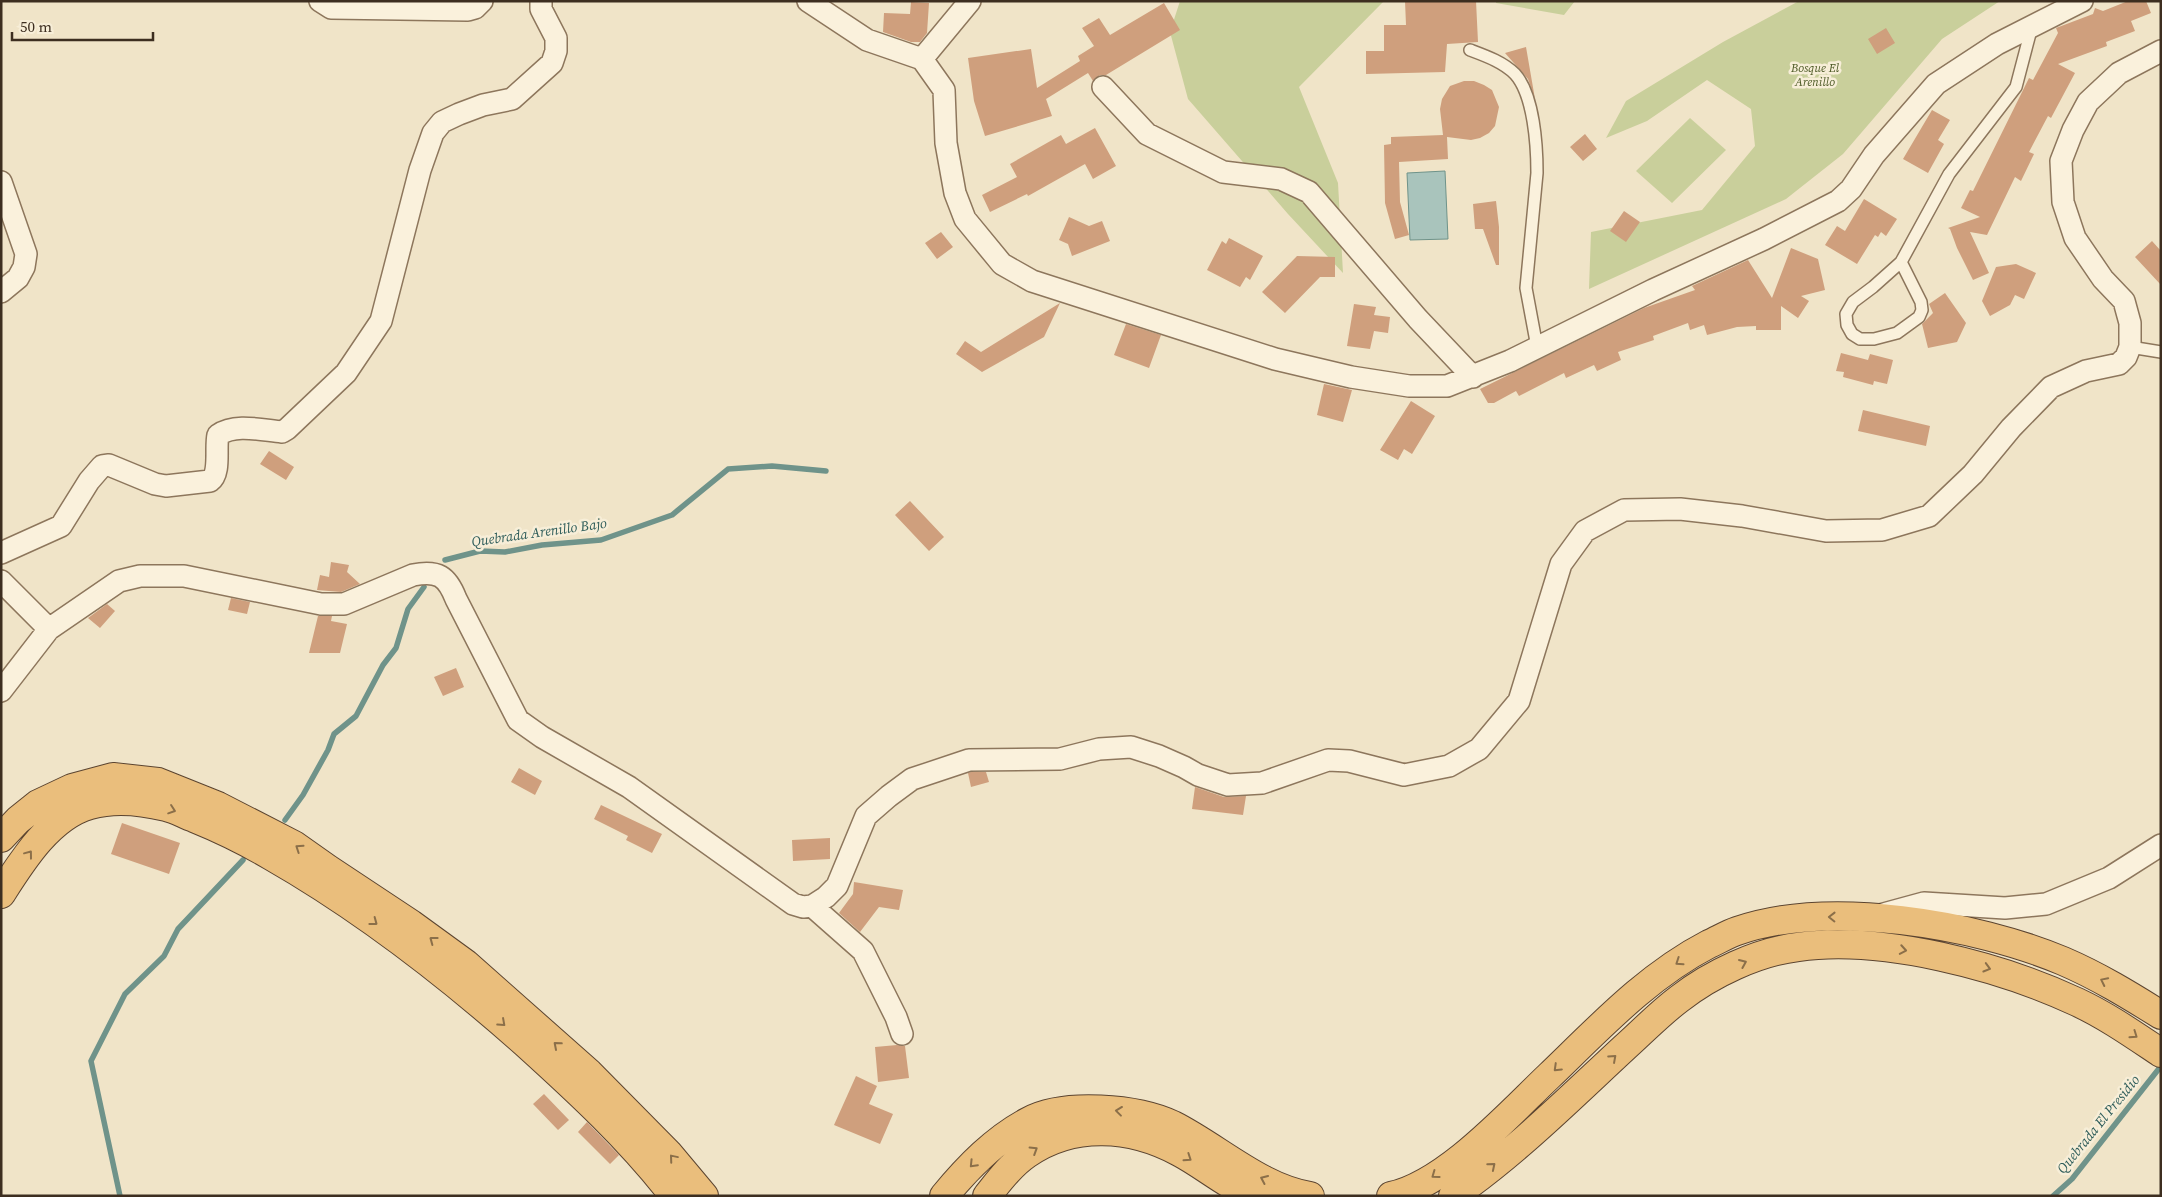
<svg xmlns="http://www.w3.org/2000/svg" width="2162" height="1197" font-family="'Source Serif 4',serif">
  <rect width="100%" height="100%" fill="#f0e4c8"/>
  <path fill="#c9cf9b" d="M1180 1H1384L1299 87 1338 183 1343 273 1288 214 1188 99 1170 32Z
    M1496 1H1575L1564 15 1496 3Z
    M1799 1H2000L1942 39 1843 154 1786 199 1589 289 1591 232 1702 210 1755 146 1751 109 1707 80 1647 121 1606 138 1626 101 1723 42Z
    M1690 118 1726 150 1672 203 1636 171Z"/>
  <path fill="#a9c4bc" stroke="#6f938a" d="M1445 171 1448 239 1410 240 1407 173Z"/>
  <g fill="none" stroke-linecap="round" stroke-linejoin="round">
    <path stroke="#6f938a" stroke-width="5.5" d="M445 560 480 551 505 552 542 545 601 540 672 515 728 469 772 466 826 471
      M285 820 303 795 328 750 334 734 356 716 383 665 396 648 408 609 424 587
      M120 1196 91 1061 125 994 164 956 178 929 243 860
      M2053 1196 2072 1179 2161 1066"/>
  </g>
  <path fill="#cf9f7d" d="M1405 1H1476L1478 42 1447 44 1445 72 1366 74V51H1384V25H1406Z
    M2128 1H2146L2151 13 2131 21 2135 31 2106 42 2107 46 2058 64 2075 73 2051 118 2048 116 2029 152 2034 154 2021 181 2015 177 1987 235 1970 232 1989 273 1973 280 1957 248 1950 229 1948 228 1980 217 1961 208 1970 190 1973 191 2029 78 2033 80 2058 33 2056 28 2093 14 2095 8 2103 11Z
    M911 2 929 3 927 33 920 42H911L883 32 884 13 910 14Z
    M1164 3 1180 30 1106 75H1100L1093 81 1088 73 1046 99 1052 116 985 136 974 101 968 58 1031 49 1037 88 1080 61 1078 56 1094 46 1082 28 1099 18 1110 35Z
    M1886 28 1895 43 1877 54 1868 39Z
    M1526 47 1535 99 1528 79 1505 53Z
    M1464 81H1474L1484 85 1492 90 1499 107 1495 126 1489 133 1480 138 1471 140 1447 137 1448 159 1399 162 1400 202 1409 235 1395 239 1385 203 1384 145 1391 144V137L1443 135 1440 109 1442 99 1450 86Z
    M1932 110 1950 120 1938 140 1944 144 1928 173 1903 159Z
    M1095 128 1116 166 1093 179 1085 164 1028 196 1027 194 990 212 982 195 1017 177 1010 164 1061 135 1066 144Z
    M1585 134 1597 149 1583 161 1570 147Z
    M1864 199 1897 219 1886 236 1881 232 1878 237 1875 235 1857 264 1825 245 1837 226 1845 231Z
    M1496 201 1499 227V265H1496L1483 229H1475L1473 204Z
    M1624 211 1640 222 1626 242 1610 231Z
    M1069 217 1089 226 1102 221 1110 241 1072 256 1068 244 1059 240Z
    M941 232 953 247 937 259 925 243Z
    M1229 238 1263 256 1250 280 1246 277 1240 287 1207 270 1222 241 1226 244Z
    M2152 241 2161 251V285L2135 257Z
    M1791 248 1818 259 1825 290 1801 296 1809 301 1798 318 1781 306V330H1756V326L1737 327 1707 335 1704 325 1690 330 1688 323 1653 336 1654 340 1618 352 1621 360 1597 371 1594 365 1566 378 1564 373 1519 396 1516 391 1494 403H1488L1480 389 1644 308 1695 290 1692 286 1748 260 1772 298Z
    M1297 256 1335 257V277H1320L1285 313 1262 292Z
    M2016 264 2036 273 2024 299 2015 295 2010 305 1990 316 1982 301 1996 267Z
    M1945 293 1966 323 1957 342 1928 348 1922 324 1933 313 1929 304Z
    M1060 303 1044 337 982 372 956 354 965 341 981 352Z
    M1354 304 1376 307 1374 315 1390 317 1388 333 1374 331 1370 349 1347 346Z
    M1126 324 1161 335 1149 368 1114 355Z
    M1841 353 1868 360 1870 354 1893 360 1887 384 1874 381 1873 385 1843 377 1844 372 1836 371Z
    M1324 384 1352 390 1343 422 1317 415Z
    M1411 401 1435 416 1412 454 1404 449 1398 460 1380 450Z
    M1863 410 1930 426 1926 446 1858 431Z
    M269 451 294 467 286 480 260 464Z
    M910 501 944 537 929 551 895 515Z
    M331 562 349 565 347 572 360 584 341 592 317 590 320 575 329 577Z
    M231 598 250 602 247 614 228 610Z
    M107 604 115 611 100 628 88 618Z
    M318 616H332L331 621 347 624 340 653H309Z
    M456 668 464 687 443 696 434 677Z
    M519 768 542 781 535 795 511 782Z
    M971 772H986L989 782 971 787 968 773Z
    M1195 787 1224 797 1246 796 1243 815 1192 809Z
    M601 805 662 834 652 853 626 840 628 836 594 819Z
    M122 823 180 843 169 874 111 854Z
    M830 838V859L793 861 792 840Z
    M854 882 903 890 899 910 879 907 860 932 839 913 853 894Z
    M897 1045 905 1046 909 1078 878 1082 875 1047Z
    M856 1076 877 1086 869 1104 893 1114 880 1144 834 1125Z
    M544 1094 569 1120 558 1130 533 1104Z
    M587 1122 619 1155 610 1164 578 1132Z"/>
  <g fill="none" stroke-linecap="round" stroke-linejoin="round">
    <g stroke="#8d765c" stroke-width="14">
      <path id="service" d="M1470 50C1486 56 1503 62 1515 74 1534 95 1537 146 1537 173L1526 288 1537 347
        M1901 262 1921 302 1922 310 1919 317 1897 333 1874 339H1860L1852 334 1847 325 1846 314 1853 302 1873 287 1901 262 1949 174 2016 87 2032 26
        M2130 347 2161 352"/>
    </g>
    <g stroke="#8d765c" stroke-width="24">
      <path id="minor" d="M320 1 331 8 468 10 475 8 482 1
        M808 1 867 40 922 59 944 90 946 143 955 193 965 219 1002 264 1032 281 1275 359 1351 377 1409 386H1447L1510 361 1653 290 1764 239 1838 201 1851 189 1874 155 1936 84 1997 44 2082 1
        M922 59 970 1
        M1103 87 1147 134 1223 172 1281 179 1309 192 1418 319 1473 377
        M1 182 26 254 24 267 18 278 1 292
        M1 553 61 526 89 481 102 466 109 465 155 484 166 486 210 481C221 473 215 448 218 435 235 423 261 430 282 432L287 429 346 373 381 321 420 170 433 133 442 122 459 114 483 105 512 99 552 63 556 51V38L541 9V1
        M1 581 49 629
        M1 691 49 629 119 581 140 576H184L321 604H344L413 575C438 570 447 576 456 599L518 720 542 737 629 787 793 904 803 907 812 906 826 897 837 886 866 816 889 796 912 779 969 760 1060 759 1099 749 1131 747 1159 756 1184 767 1198 775 1228 785 1262 783 1328 760 1349 761 1404 775 1449 766 1479 749 1519 701 1561 564 1585 531 1624 510 1680 509 1742 516 1826 531 1882 530 1929 516 1973 474 2011 428 2051 387 2086 371 2119 364 2126 357 2130 347V323L2124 301 2103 279 2075 238 2063 202 2061 161 2073 130 2088 102 2119 73 2161 51
        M812 906 863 951 896 1017 902 1034
        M1880 915 1924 903 2005 908 2046 904 2109 878 2161 845"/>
    </g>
    <g stroke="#5b4430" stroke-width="30">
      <path id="trunk" d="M1 838 18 820 38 804 72 788 113 777 158 782 218 806 294 845 328 869 411 924 466 964 589 1073 668 1153 704 1196
        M1 894C22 861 50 816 90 805 114 798 142 801 166 807 176 809 185 815 194 818 221 829 246 841 271 856 362 908 446 973 525 1043 578 1091 630 1139 674 1196
        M944 1196C968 1167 995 1139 1029 1121 1064 1102 1137 1108 1173 1125 1217 1147 1260 1188 1310 1196
        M987 1196C999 1181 1011 1165 1027 1154 1073 1122 1131 1126 1179 1152 1204 1165 1227 1186 1255 1196
        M1391 1196C1446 1184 1508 1115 1549 1076 1599 1028 1647 976 1709 944 1718 940 1728 934 1737 931 1829 899 1975 924 2063 961 2098 976 2129 995 2161 1015
        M1453 1196C1515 1153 1569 1099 1624 1048 1642 1032 1659 1014 1679 999 1711 974 1757 952 1798 947 1882 935 2000 966 2077 1002 2107 1016 2134 1035 2161 1053"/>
    </g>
    <use href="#service" stroke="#faf1dc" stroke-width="11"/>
    <use href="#minor" stroke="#faf1dc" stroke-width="21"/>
    <use href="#trunk" stroke="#eabe7c" stroke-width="28"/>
  </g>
  <defs><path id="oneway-chevron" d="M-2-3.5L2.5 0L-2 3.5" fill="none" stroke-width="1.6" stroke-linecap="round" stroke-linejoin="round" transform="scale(1.25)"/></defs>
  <g stroke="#8b6f49">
    <use href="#oneway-chevron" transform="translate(172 810) rotate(19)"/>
    <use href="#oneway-chevron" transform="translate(299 848) rotate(-146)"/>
    <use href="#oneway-chevron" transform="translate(29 854) rotate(-53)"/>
    <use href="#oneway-chevron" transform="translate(1832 917) rotate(-179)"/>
    <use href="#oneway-chevron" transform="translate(374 922) rotate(37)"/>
    <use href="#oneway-chevron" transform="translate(433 940) rotate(-143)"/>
    <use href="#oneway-chevron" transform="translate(1903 950) rotate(10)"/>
    <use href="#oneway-chevron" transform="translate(1679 962) rotate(146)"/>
    <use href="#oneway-chevron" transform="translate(1743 963) rotate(-23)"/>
    <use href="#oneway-chevron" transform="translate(1987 968) rotate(16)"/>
    <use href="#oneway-chevron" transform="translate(2104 981) rotate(-154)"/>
    <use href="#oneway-chevron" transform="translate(502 1023) rotate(42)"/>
    <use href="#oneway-chevron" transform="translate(2134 1035) rotate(35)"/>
    <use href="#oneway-chevron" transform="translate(557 1045) rotate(-139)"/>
    <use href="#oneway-chevron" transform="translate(1613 1058) rotate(-42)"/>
    <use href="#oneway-chevron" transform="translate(1557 1068) rotate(136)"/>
    <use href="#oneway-chevron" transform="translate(1119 1111) rotate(-173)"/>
    <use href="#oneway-chevron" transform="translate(1034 1150) rotate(-32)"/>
    <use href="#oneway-chevron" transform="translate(673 1158) rotate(-130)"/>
    <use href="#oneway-chevron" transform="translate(1188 1158) rotate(34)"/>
    <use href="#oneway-chevron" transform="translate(973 1164) rotate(134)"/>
    <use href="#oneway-chevron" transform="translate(1492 1166) rotate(-40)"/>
    <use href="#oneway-chevron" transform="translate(1435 1175) rotate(144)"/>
    <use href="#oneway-chevron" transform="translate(1264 1179) rotate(-156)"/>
  </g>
  <g text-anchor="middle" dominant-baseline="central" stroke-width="5" stroke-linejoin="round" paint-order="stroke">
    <g font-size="12" font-style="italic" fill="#4d5a26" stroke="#f7eed8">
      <text x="1815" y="68">Bosque El<tspan x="1815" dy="14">Arenillo</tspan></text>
    </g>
    <g font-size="14" font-style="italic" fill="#2f5d5a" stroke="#f7eed8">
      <text transform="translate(539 532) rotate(-8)">Quebrada Arenillo Bajo</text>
      <text transform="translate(2098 1124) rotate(-51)">Quebrada El Presidio</text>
    </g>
  </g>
  <rect width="2162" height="1197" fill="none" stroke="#3d2e20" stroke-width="5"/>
  <path d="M12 32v8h141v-8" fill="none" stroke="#3d2e20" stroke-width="2.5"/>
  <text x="20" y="32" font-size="15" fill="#3d2e20" stroke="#f7eed8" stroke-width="4" paint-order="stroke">50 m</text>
</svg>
